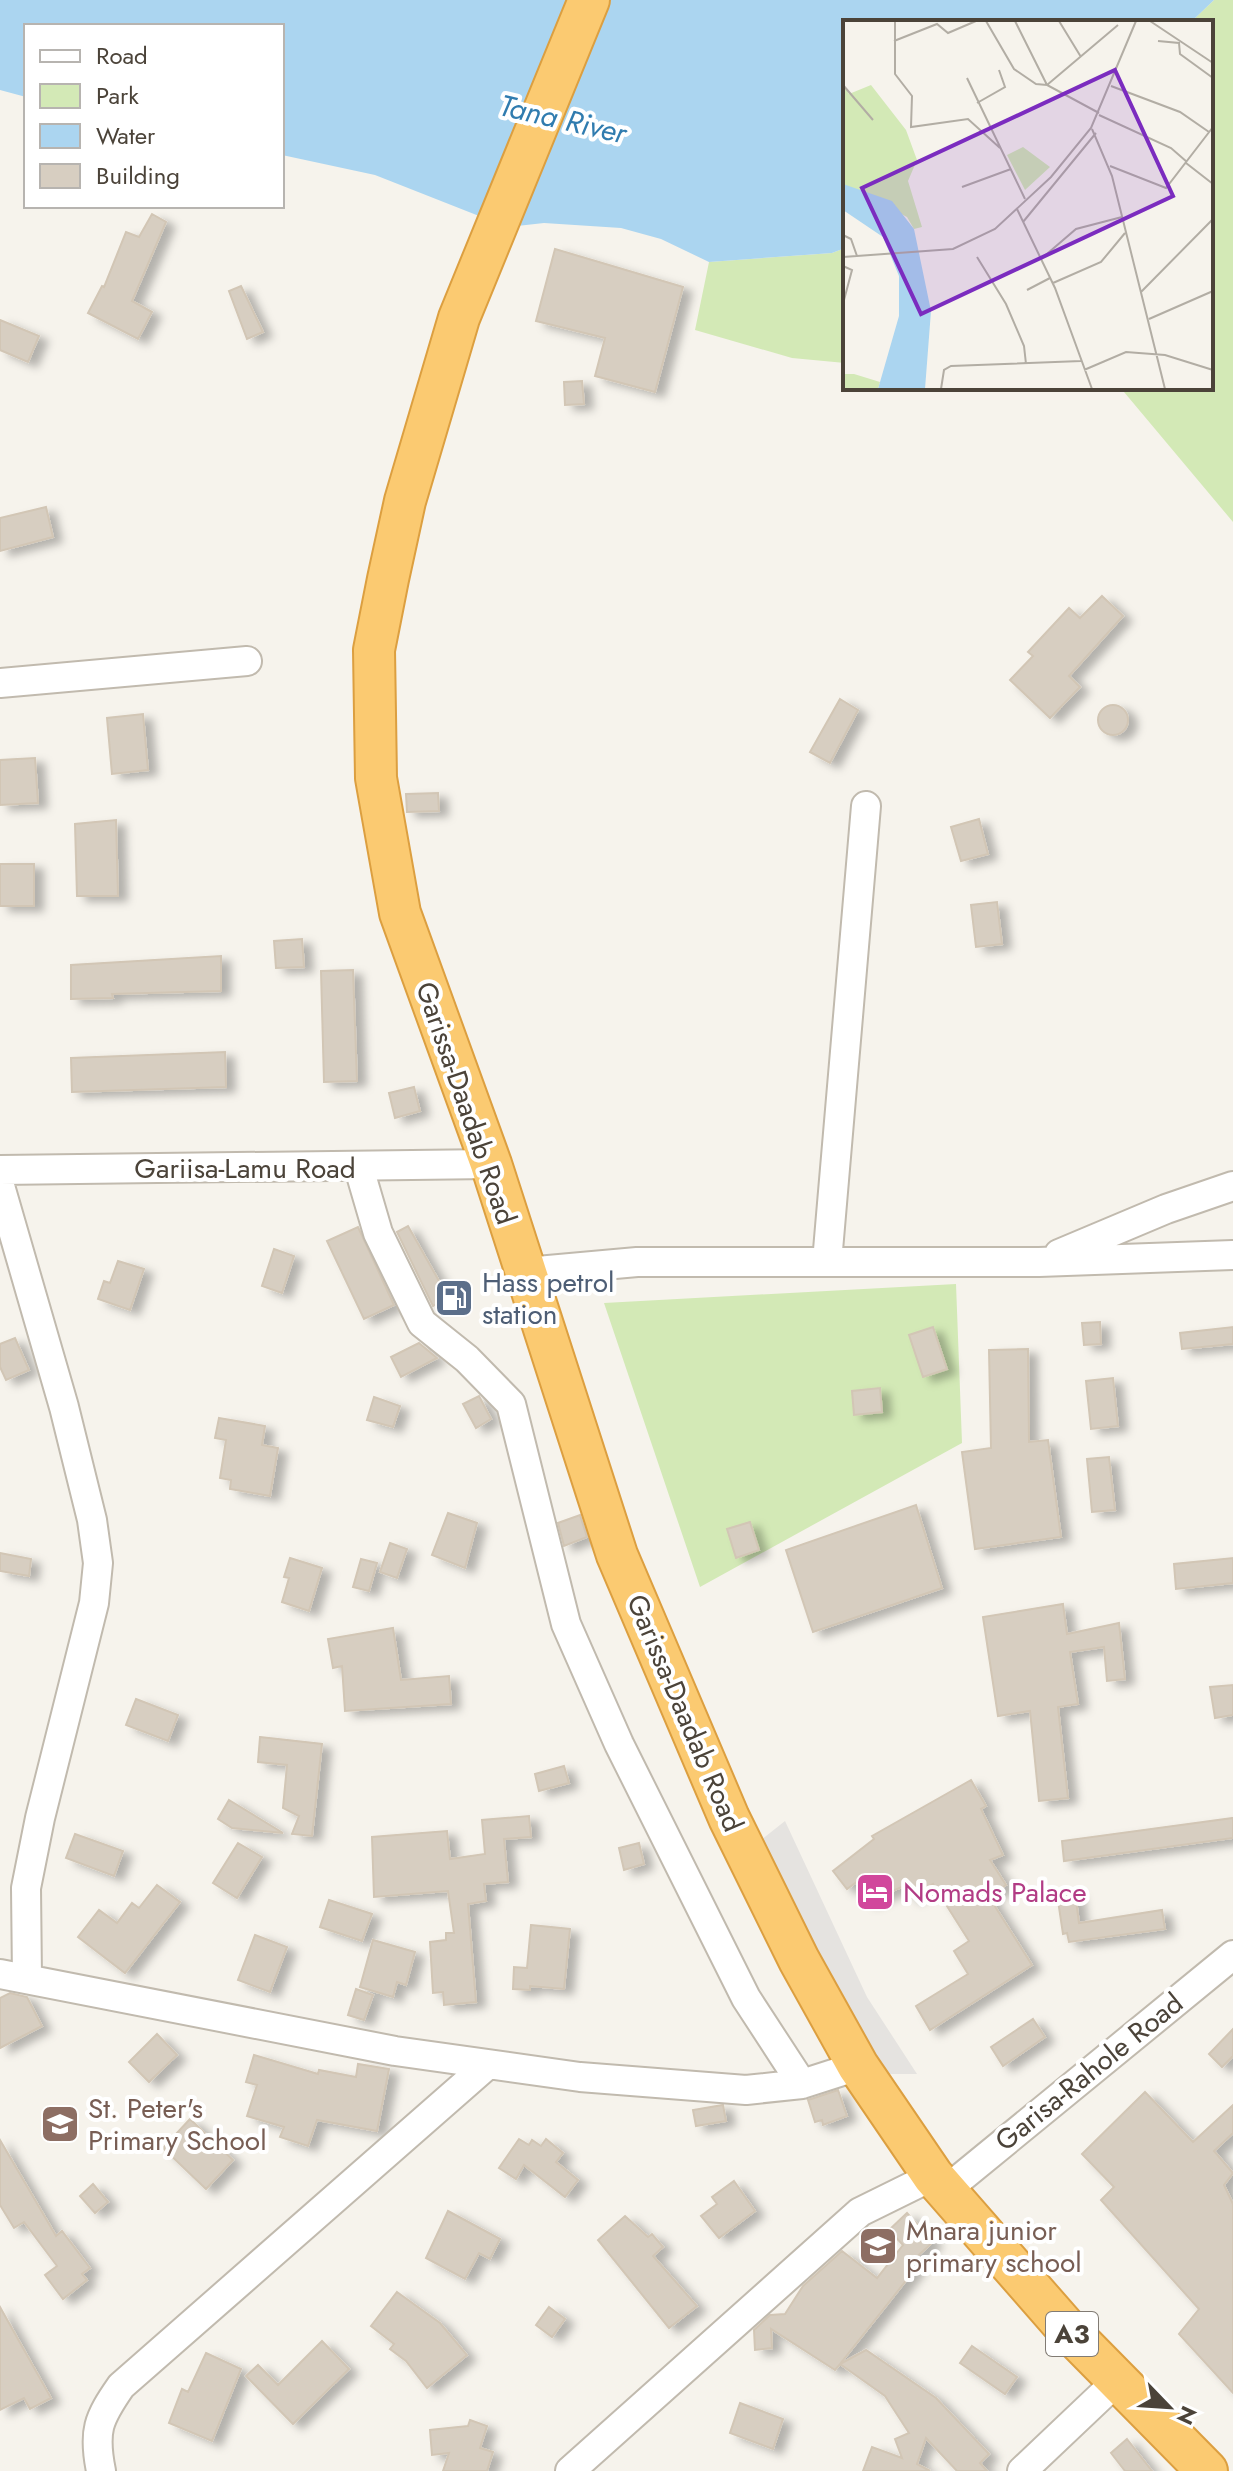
<svg xmlns="http://www.w3.org/2000/svg" width="1233" height="2471" font-family="Jost,sans-serif">
  <defs>
    <filter id="shadow"><feDropShadow dx="9" dy="5" stdDeviation="4" flood-color="#0004"/></filter>
  </defs>
  <rect width="100%" height="100%" fill="#f6f3ec"/>
  <path fill="#d3e9b6" d="M1214 0H1233V522L1124 392 1086 388H1211V22H1191Z
    M845 248V363L792 358 695 330 709 262 832 253Z
    M956 1284 962 1443 700 1587 604 1303Z"/>
  <path fill="#e5e3e0" d="M785 1821 867 1997 917 2074H868L751 1848Z"/>
  <path fill="#abd5f0" d="M0 0H1214L1191 22H845V248L832 253 709 262 661 239 621 228 544 223 507 227 375 175 282 155V26H26V97L0 90Z"/>
  <path fill="#d7cec1" stroke="#d2c6b5" stroke-width="2" filter="url(#shadow)" d="M152 214 166 222 132 301 152 312 138 339 88 313 102 286 104 287 126 232 139 237Z
    M555 249 683 287 655 392 595 376 605 338 536 321Z
    M241 286 263 332 247 339 229 291Z
    M0 320 39 336 28 362 0 350Z
    M582 381 584 404 565 405 564 382Z
    M46 507 53 537 0 551V518Z
    M1102 596 1123 616 1069 676 1080 687 1050 718 1010 680 1033 656 1028 652 1069 608 1080 618Z
    M840 699 858 710 830 763 810 752Z
    M1098 720a15 15 0 1 1 30 0a15 15 0 1 1-30 0Z
    M143 714 148 770 112 774 107 718Z
    M35 758 38 803 0 805V760Z
    M438 793 439 811 407 812 406 794Z
    M979 819 988 854 961 861 951 827Z
    M116 820 118 896H77L75 824Z
    M0 864H34V906H0Z
    M997 902 1002 944 976 947 971 905Z
    M302 939 304 967 276 968 274 941Z
    M221 956V991L112 994 113 998 71 999V965Z
    M353 970 357 1081 324 1082 321 971Z
    M225 1052 226 1087 72 1092 71 1058Z
    M414 1087 420 1111 395 1118 389 1093Z
    M408 1226 448 1297 433 1306 397 1232Z
    M358 1227 394 1305 364 1319 327 1241Z
    M274 1249 294 1256 282 1293 262 1286Z
    M118 1261 144 1269 130 1310 98 1299 104 1281 110 1283Z
    M1100 1322 1101 1344 1084 1345 1082 1323Z
    M933 1327 947 1369 923 1377 909 1335Z
    M1233 1327V1344L1182 1349 1180 1333Z
    M15 1338 29 1370 6 1380 0 1367V1344Z
    M419 1343 437 1358 401 1377 391 1357Z
    M1028 1349 1029 1442 1048 1440 1061 1537 975 1549 962 1452 991 1448 989 1350Z
    M1113 1378 1118 1426 1091 1429 1086 1381Z
    M880 1388 882 1412 854 1415 852 1391Z
    M479 1396 491 1419 476 1428 463 1404Z
    M374 1397 400 1406 393 1427 367 1420Z
    M219 1418 265 1426 262 1445 278 1448 270 1496 230 1489 231 1480 220 1478 226 1440 215 1438Z
    M1109 1457 1115 1510 1092 1512 1087 1459Z
    M916 1505 942 1588 813 1632 786 1550Z
    M448 1513 477 1523 465 1568 432 1555Z
    M580 1515 587 1537 564 1546 558 1523Z
    M750 1522 759 1550 736 1558 727 1529Z
    M390 1543 407 1549 397 1578 380 1572Z
    M0 1553 31 1559 29 1576 0 1571Z
    M290 1558 322 1568 309 1611 282 1602 289 1578 284 1577Z
    M1233 1558V1583L1176 1589 1174 1564Z
    M361 1559 377 1563 369 1591 353 1587Z
    M1063 1604 1067 1634 1119 1623 1125 1679 1107 1681 1104 1647 1070 1652 1078 1704 1058 1707 1068 1798 1039 1801 1030 1711 998 1716 983 1617Z
    M393 1628 401 1680 449 1676 451 1704 345 1711 342 1666 333 1668 328 1639Z
    M1233 1685V1715L1215 1718 1210 1687Z
    M136 1699 178 1715 168 1741 126 1725Z
    M260 1737 322 1744 312 1836 292 1834 299 1816 283 1808 287 1765 258 1762Z
    M564 1766 569 1783 539 1791 535 1774Z
    M971 1780 986 1806 981 1809 1003 1855 990 1860 1006 1885 989 1897 1032 1965 930 2030 916 2006 968 1974 954 1951 969 1941 933 1884 911 1898 904 1886 867 1902 858 1881 847 1889 833 1871 874 1839 872 1836Z
    M229 1800 283 1833 232 1828 218 1819Z
    M529 1816 531 1837 504 1839 508 1882 484 1884 486 1901 468 1904 476 2002 444 2005 443 1992 433 1993 430 1942 446 1940V1933H454L448 1891 374 1897 372 1837 447 1831 450 1859 485 1854 482 1820Z
    M1233 1818V1838L1064 1861 1062 1841Z
    M75 1834 123 1851 114 1876 66 1858Z
    M238 1843 262 1857 237 1898 213 1883Z
    M639 1843 644 1864 624 1870 619 1848Z
    M157 1885 180 1902 125 1973 78 1937 99 1910 117 1923 132 1903 139 1908Z
    M1075 1892 1079 1923 1162 1910 1165 1929 1069 1942 1067 1933 1063 1934 1057 1894Z
    M329 1900 372 1914 362 1941 320 1927Z
    M531 1925 570 1929 564 1989 530 1986V1990L513 1989 514 1967 527 1968Z
    M255 1935 287 1947 270 1992 238 1980Z
    M373 1940 415 1952 406 1985 397 1982 393 1997 360 1987Z
    M356 1989 373 1995 364 2020 348 2015Z
    M10 1993 27 1997 42 2026 0 2048V1998Z
    M1033 2019 1045 2037 1003 2066 991 2047Z
    M1233 2029V2056L1222 2067 1209 2054Z
    M157 2034 177 2055 149 2082 129 2062Z
    M254 2055 318 2074 319 2070 356 2077 358 2064 389 2069 377 2131 317 2120 308 2146 280 2137 284 2127 247 2116 257 2085 246 2082Z
    M838 2090 847 2116 823 2125 822 2120 815 2122 808 2100Z
    M1145 2092 1193 2142 1233 2105V2133L1214 2151 1233 2173 1224 2185 1233 2204V2393L1179 2334 1199 2309 1101 2200 1114 2187 1082 2154Z
    M723 2105 726 2121 696 2126 693 2110Z
    M190 2119 233 2160 206 2189 163 2148Z
    M519 2139 529 2145 532 2140 541 2146 546 2139 563 2153 556 2162 578 2180 565 2197 524 2165 516 2179 499 2168Z
    M0 2140 56 2236 62 2231 90 2268 82 2274 87 2280 63 2299 45 2275 57 2266 24 2222 14 2228 0 2205Z
    M734 2181 755 2211 719 2238 701 2216 717 2204 712 2197Z
    M93 2184 108 2202 95 2213 80 2196Z
    M448 2211 500 2239 490 2259 479 2253 465 2279 426 2258Z
    M907 2213 933 2242 910 2263 916 2268 840 2364 866 2350 936 2398 989 2454 980 2463 987 2471H957L926 2438 917 2464 930 2471H863L872 2447 902 2458 895 2439 909 2433 885 2396 840 2364 835 2370 771 2329 772 2348 755 2350 754 2330 770 2315 785 2314 803 2286 842 2251 877 2278 903 2245 889 2230Z
    M625 2216 648 2237 652 2234 663 2247 653 2256 697 2306 669 2328 598 2240Z
    M397 2292 440 2323 467 2355 427 2388 406 2361 390 2349 394 2344 371 2326Z
    M0 2307 51 2398 30 2409 24 2398 0 2410Z
    M549 2307 565 2319 552 2337 536 2325Z
    M322 2341 349 2369 293 2424 246 2376 258 2365 278 2385Z
    M972 2346 1017 2377 1005 2394 960 2363Z
    M206 2353 241 2369 212 2441 169 2423 182 2389 188 2392Z
    M740 2403 783 2419 773 2449 730 2433Z
    M470 2420 487 2426 480 2448 493 2452 487 2471H443L449 2453 432 2455 430 2430 468 2426Z
    M1127 2439 1152 2471H1125L1111 2453Z"/>
  <g fill="none" stroke-linecap="round" stroke-linejoin="round">
    <g stroke="#c1baae" stroke-width="32">
      <path id="minor" d="M0 683 247 661
        M359 1168 378 1233 422 1323 467 1359 511 1404 566 1624 619 1744 746 1998 802 2084
        M0 1170 491 1164
        M0 1186 64 1407 92 1520 98 1563 94 1603 40 1818 26 1888 27 1978
        M1059 1254 1166 1209 1233 1186
        M827 1262 866 806
        M526 1272 637 1262H1039L1233 1255
        M0 1974 395 2051 580 2077 746 2090 802 2084 858 2066
        M946 2190 1233 1955
        M101 2471C93 2431 98 2419 121 2386L486 2066
        M570 2471 860 2212 933 2176
        M1022 2471 1117 2381"/>
    </g>
    <g stroke="#dc9f40" stroke-width="44">
      <path id="highway" d="M589 0 459 318 405 501 388 579 374 650 376 778 400 913 491 1164 617 1555 729 1818 799 1960 858 2066 933 2176 1066 2328 1207 2471"/>
    </g>
    <use href="#minor" stroke="#fff" stroke-width="28"/>
    <use href="#highway" stroke="#fbca71" stroke-width="40"/>
  </g>
  <defs>
    <g id="fuel-square" transform="scale(2)"><rect x="-9" y="-9" width="18" height="18" rx="4" fill="#5c6f8a" stroke="#fff"/><path d="M-5.5-6h7V0h2V4h1.3V-2.5L3-4.5l.8-.8L6-3V5H2.5V1h-1V6h-7ZM-4.2-4.7v3.2H.2V-4.7Z" fill="#fff"/></g>
    <g id="hotel-square" transform="scale(2)"><rect x="-9" y="-9" width="18" height="18" rx="4" fill="#d1479c" stroke="#fff"/><path d="M-6-4.5h1.5V1H6V5H4.5V3h-9V5H-6ZM-4 0a1.8 1.8 0 1 1 3.6 0ZM.5 0V-2.5h3Q6-2.5 6 0Z" fill="#fff"/></g>
    <g id="school-square" transform="scale(2)"><rect x="-9" y="-9" width="18" height="18" rx="4" fill="#8d6e63" stroke="#fff"/><path d="M0-5L7-2L0 1L-7-2ZM-4 1L0 2.5L4 1V4Q0 6-4 4Z" fill="#fff"/></g>
  </defs>
  <g fill-rule="evenodd">
    <use href="#fuel-square" x="454" y="1298"/>
    <use href="#hotel-square" x="875" y="1892"/>
    <use href="#school-square" x="60" y="2124"/>
    <use href="#school-square" x="878" y="2246"/>
  </g>
  <g text-anchor="middle" dominant-baseline="central" stroke-width="8" stroke-linejoin="round" paint-order="stroke">
    <rect fill="#fff" stroke="#817b74" stroke-width="2" x="1046" y="2312" width="52" height="44" rx="6"/>
    <g font-size="26" font-weight="bold" fill="#4b4339">
      <text x="1072" y="2334">A3</text>
    </g>
    <g font-size="28" fill="#4b4339" stroke="#fff">
      <text transform="translate(466 1103) rotate(71)">Garissa-Daadab Road</text>
      <text x="245" y="1168">Gariisa-Lamu Road</text>
      <text transform="translate(685 1713) rotate(67)">Garissa-Daadab Road</text>
      <text transform="translate(1089 2072) rotate(-39)">Garisa-Rahole Road</text>
    </g>
    <g font-size="28" fill="#4e5e75" stroke="#fff" text-anchor="start">
      <text x="482" y="1282">Hass petrol<tspan x="482" dy="32">station</tspan></text>
    </g>
    <g font-size="28" fill="#b23c85" stroke="#fff" text-anchor="start">
      <text x="903" y="1892">Nomads Palace</text>
    </g>
    <g font-size="28" fill="#785e54" stroke="#fff" text-anchor="start">
      <text x="88" y="2108">St. Peter's<tspan x="88" dy="32">Primary School</tspan></text>
      <text x="906" y="2230">Mnara junior<tspan x="906" dy="32">primary school</tspan></text>
    </g>
    <g font-size="30" font-style="italic" fill="#307caf" stroke="#fff">
      <text transform="translate(563 119) rotate(13)">Tana River</text>
    </g>
  </g>
  <g transform="translate(843 20)">
    <rect width="370" height="370" fill="#f6f3ec"/>
    <path d="M0 65 6 74 28 65 63 110 74 140 65 161 79 207 71 209 64 197 0 164ZM180 127 207 147 182 170 164 135ZM0 354H11L37 362 35 369H0Z" fill="#d3e9b6"/>
    <path d="M0 164 49 181 71 209 88 291 82 369H35L56 296V256L40 217 0 190Z" fill="#abd5f0"/>
    <path fill="none" stroke="#b2ada4" stroke-width="2" d="M52 1V54L69 76 68 107 125 99 157 128M143 1 171 49 193 64 204 65 275 5M172 1 204 65 256 93M216 1 238 37M307 1 370 43M51 21 94 4 105 13 133 1M315 21 336 23 337 34 370 58M124 58 182 179M0 65 30 100M268 66 337 92 366 112M134 83 162 67 156 50M256 95 328 128 344 142M249 109 269 156 322 369M343 143 370 164M267 146 323 168 370 107M119 167 168 149M174 189 212 268 249 369M180 202 253 113M0 215 8 219 14 236M0 237 110 229 152 209 208 157 248 108 293 1M134 237 163 284 181 326 183 344M198 239 233 209 279 197M0 246 9 250 1 280M210 263 258 242 282 213M184 270 207 258M298 272 370 199M306 299 370 271M241 350 283 332 322 335 370 350M98 369 101 350 108 346 238 341"/>
    <path fill="#7b2cbf" fill-opacity="0.15" stroke="#7b2cbf" stroke-width="4" d="M272 50 330 176 78 294 19 168Z"/>
    <rect width="370" height="370" fill="none" stroke="#4b4339" stroke-width="4"/>
  </g>
  <rect x="24" y="24" width="260" height="184" fill="#ffffff" stroke="#b7b4b0" stroke-width="2"/>
  <rect x="40" y="50" width="40" height="12" fill="#ffffff" stroke="#b7b4b0" stroke-width="2"/>
  <text x="96" y="64" font-size="24" fill="#4b4339">Road</text>
  <rect x="40" y="84" width="40" height="24" fill="#d3e9b6" stroke="#b7b4b0" stroke-width="2"/>
  <text x="96" y="104" font-size="24" fill="#4b4339">Park</text>
  <rect x="40" y="124" width="40" height="24" fill="#abd5f0" stroke="#b7b4b0" stroke-width="2"/>
  <text x="96" y="144" font-size="24" fill="#4b4339">Water</text>
  <rect x="40" y="164" width="40" height="24" fill="#d7cec1" stroke="#b7b4b0" stroke-width="2"/>
  <text x="96" y="184" font-size="24" fill="#4b4339">Building</text>
  <g transform="translate(1169 2407) rotate(115)" stroke="#ffffff" stroke-width="6" paint-order="stroke">
  <path d="M0-6L14 30L0 20L-14 30Z" fill="#4b4339"/>
  <text y="-12" font-size="22" font-weight="bold" text-anchor="middle" fill="#4b4339">N</text>
  </g>
</svg>
